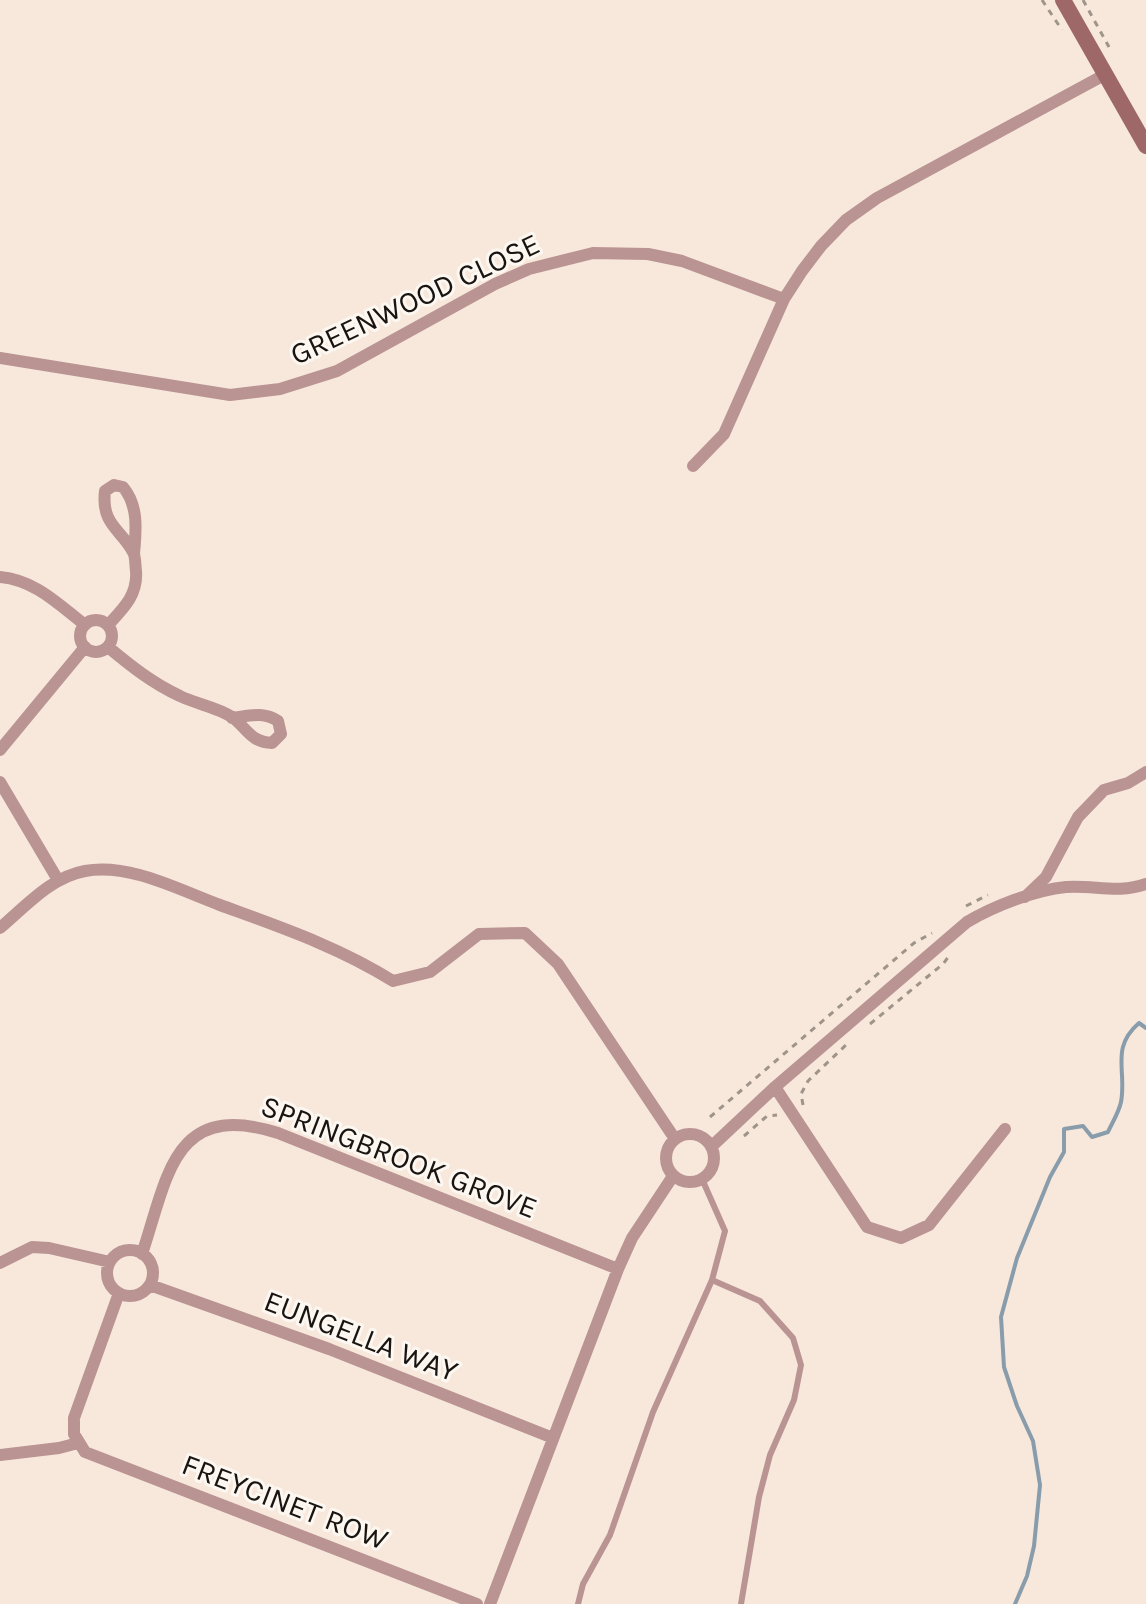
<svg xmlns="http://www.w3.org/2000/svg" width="1146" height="1604" font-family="Karla,sans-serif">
  <rect width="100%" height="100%" fill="#f7e8db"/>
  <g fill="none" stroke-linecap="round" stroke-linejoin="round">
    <path stroke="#889cab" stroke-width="4" d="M1015 1604 1027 1576 1034 1546 1040 1485 1033 1441 1017 1406 1004 1367 1001 1317 1017 1258 1050 1177 1064 1152V1129L1083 1126 1092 1137 1108 1132C1112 1123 1119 1112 1121 1102 1127 1071 1110 1048 1139 1023L1146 1028"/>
    <path stroke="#9f948a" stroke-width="3" stroke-dasharray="6 6" stroke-linecap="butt" d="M1042 0 1062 30
      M1083 0 1109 47
      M966 906 988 895
      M870 1024 943 964 949 956
      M803 1105 801 1094 808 1081 847 1044
      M710 1117 914 943 932 933
      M744 1136 767 1116 777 1115"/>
    <path stroke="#ba9393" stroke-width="6" d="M712 1280 760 1301 793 1338 801 1365 794 1400 770 1455 759 1497 741 1604
      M578 1604 583 1584 610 1535 653 1412 712 1280 725 1231 702 1179"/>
    <path stroke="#ba9393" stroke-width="12" d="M0 358 230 395 280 389 337 371 495 284 529 269 593 253 648 254 682 261 784 299
      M693 466 724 434 784 299 802 271 821 246 846 220 877 198 1106 74
      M0 577C35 580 58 604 85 625
      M80 636a16 16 0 1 1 32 0a16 16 0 1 1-32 0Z
      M108 625C123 609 138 595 136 571 135 565 136 557 133 552 121 529 101 525 105 491L114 485 123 487C139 506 136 531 134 554
      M108 647C131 666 152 683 180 696 196 704 217 707 232 717 247 728 250 742 272 743L281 734 278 721C263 711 249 716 232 718
      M0 750 85 647
      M0 782 58 880
      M1025 897 1046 877 1078 817 1104 790 1128 783 1146 772
      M0 928C26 906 51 877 85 871 130 863 179 890 220 905 280 927 339 947 393 981L430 972 479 934 525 933 558 964 675 1139
      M775 1087 867 1227 901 1238 929 1225 1005 1129
      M666 1158a24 24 0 1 1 48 0a24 24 0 1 1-48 0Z
      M711 1147 775 1087 967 922C994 906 1035 890 1066 887 1095 885 1118 894 1146 884
      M107 1273a23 23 0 1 1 46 0a23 23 0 1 1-46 0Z
      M142 1254C168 1176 173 1100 278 1133L618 1269
      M0 1263 32 1247 49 1248 110 1262
      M150 1285 329 1349 553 1438
      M119 1293 74 1418V1434L85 1452 477 1604
      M0 1455 59 1448 78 1443
      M490 1604 618 1269 632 1238 673 1176"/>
    <path stroke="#9f6868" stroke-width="16" d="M1063 0 1146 146"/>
  </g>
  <g text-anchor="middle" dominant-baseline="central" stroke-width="6" stroke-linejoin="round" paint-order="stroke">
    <g font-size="30" fill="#191410" stroke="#fdf7f2">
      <text transform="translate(415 299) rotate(-25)">GREENWOOD CLOSE</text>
      <text transform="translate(399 1157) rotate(21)">SPRINGBROOK GROVE</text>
      <text transform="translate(361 1336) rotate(21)">EUNGELLA WAY</text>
      <text transform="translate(285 1502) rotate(21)">FREYCINET ROW</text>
    </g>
  </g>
</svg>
